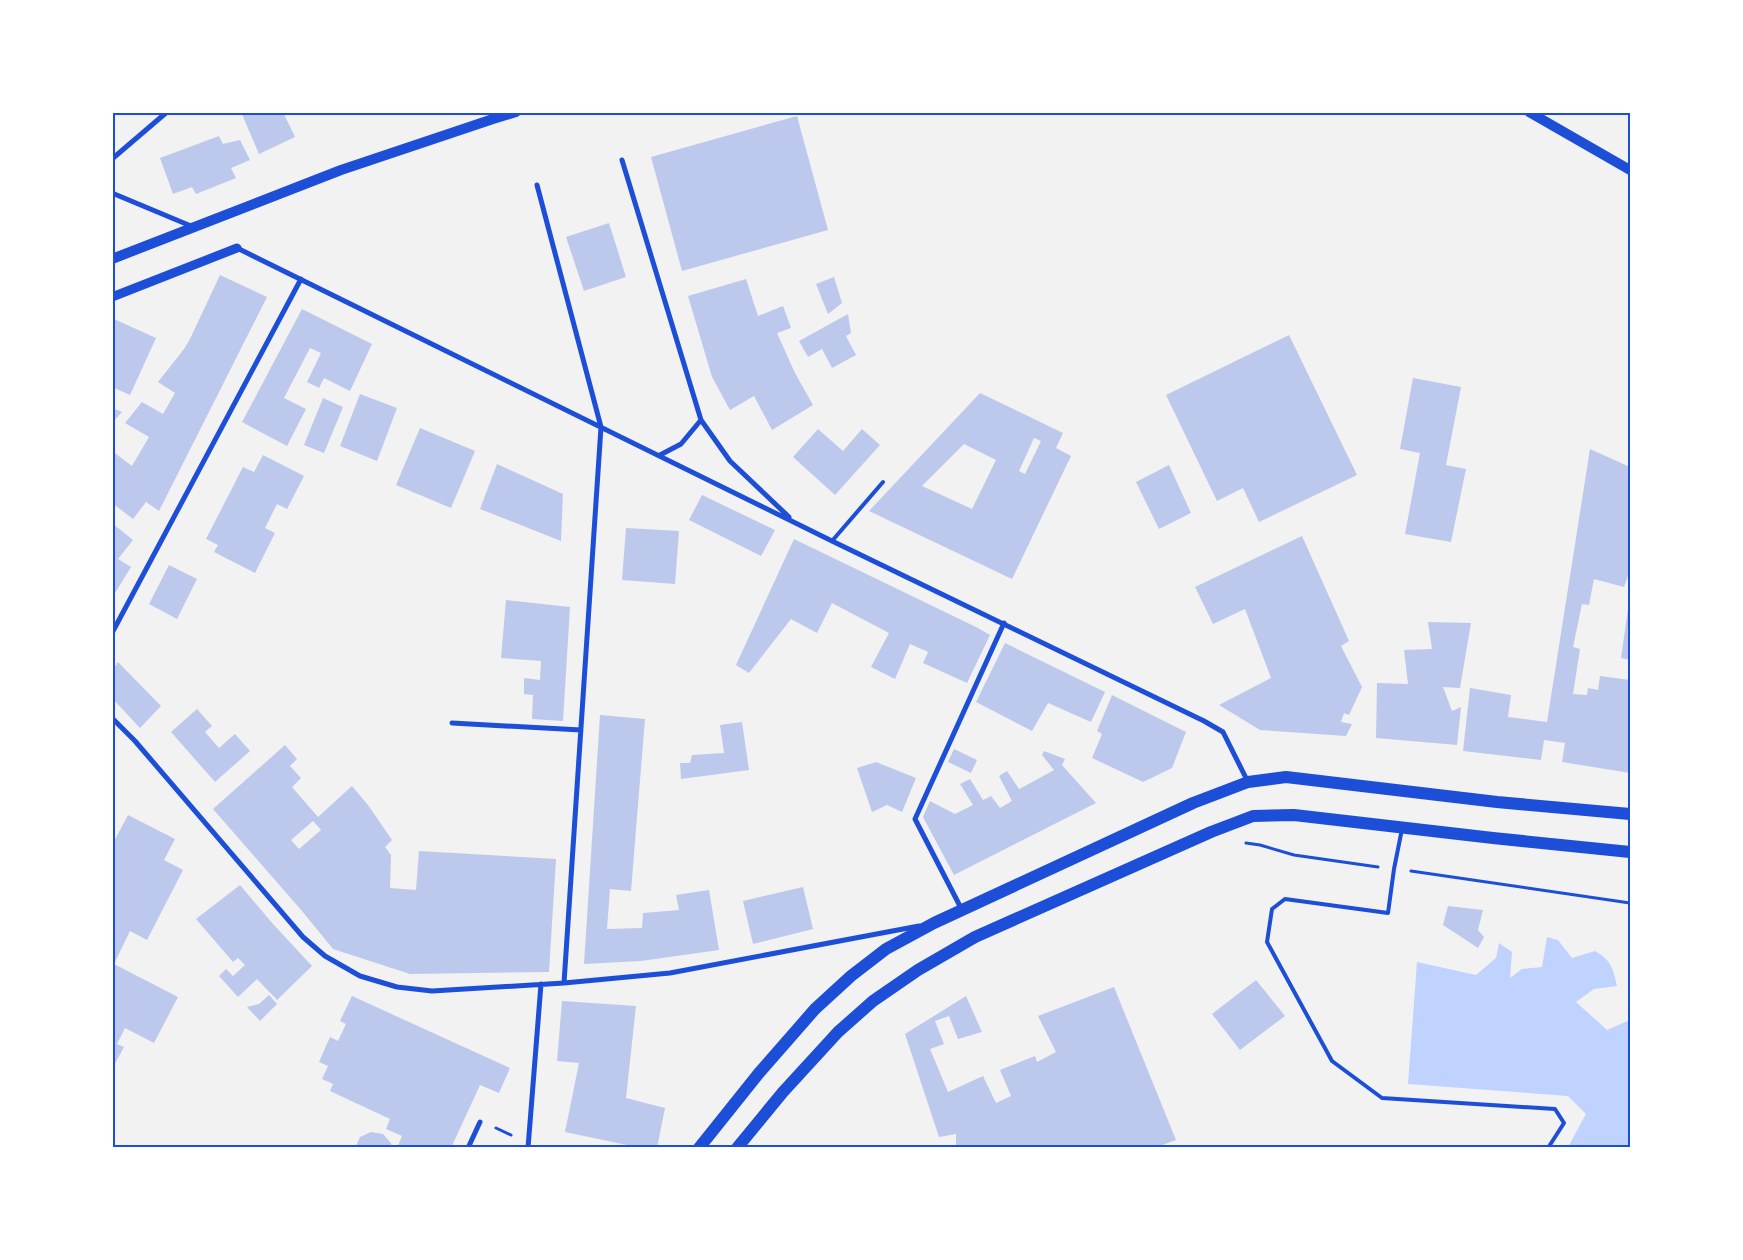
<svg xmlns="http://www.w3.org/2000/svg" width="1743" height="1260" font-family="Raleway,sans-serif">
  <rect width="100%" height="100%" fill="#f2f2f2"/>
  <path fill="#bfd3fe" d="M1547 937 1558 940 1572 958 1595 951C1611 960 1613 968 1617 986L1594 989 1576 1002 1607 1030 1630 1020V1147H1568L1586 1114 1568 1096 1408 1084 1417 962 1476 975 1496 958 1499 943 1512 952 1510 978 1522 969 1542 967Z"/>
  <path fill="#bdc9ec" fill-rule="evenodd" d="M241 112H283L295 137 259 154Z
    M797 116 828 230 682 271 651 157Z
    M219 136 223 144 240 140 250 160 231 168 236 178 196 194 192 187 173 194 160 158Z
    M609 223 626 277 584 291 566 237Z
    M220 275 267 297 159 511 146 502 133 519 112 503V451L132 466 149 437 125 423 142 402 163 414 175 393 158 382 184 349 190 339Z
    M834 277 842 303 828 314 816 284Z
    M746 279 758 316 783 306 791 328 777 333 795 373 813 405 772 430 754 396 730 410 712 377 688 296Z
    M302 309 372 344 350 391 324 378 319 388 307 382 321 353 310 348 284 398 306 409 287 446 242 422Z
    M848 314 851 333 846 336 856 355 832 368 822 349 808 357 799 341Z
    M114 319 156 338 130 395 112 387V322Z
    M1289 335 1357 475 1259 522 1243 488 1217 501 1166 395Z
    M1413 378 1461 387 1446 465 1466 469 1451 542 1405 534 1420 453 1400 449Z
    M980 393 1063 433 1056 448 1071 456 1012 579 869 511ZM1034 438 1041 441 1025 474 1019 471ZM964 444 996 460 972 509 922 486Z
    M360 394 397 408 377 461 340 446Z
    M323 398 343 407 324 453 304 445Z
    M112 408 122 412 112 423Z
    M420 428 475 451 451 508 396 485Z
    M818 429 843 451 862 429 880 445 835 495 793 457Z
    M1590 449 1630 467V570L1624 587 1594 579 1589 605 1582 604 1573 647 1580 649 1573 694 1587 695 1588 688 1598 690 1600 676 1630 680V773L1562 762 1565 743 1544 740 1541 760 1463 751 1470 688 1511 695 1508 717 1547 722Z
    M263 455 304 476 287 509 277 504 265 528 275 533 255 573 214 552 218 545 206 539 243 467 254 472Z
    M497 464 563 494 561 541 480 509Z
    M1169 465 1191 513 1159 529 1136 482Z
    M702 495 775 530 761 556 689 520Z
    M112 523 133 540 118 559 131 567 112 598Z
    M626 528 679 531 675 584 622 580Z
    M1302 536 1349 641 1341 646 1362 687 1349 715 1344 713 1341 722 1352 724 1346 736 1260 730 1219 705 1271 678 1245 609 1213 624 1195 587Z
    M794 539 978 628 990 635 967 683 923 663 928 652 910 644 895 679 871 667 889 633 832 603 817 633 791 619 749 673 736 665Z
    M169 565 197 579 177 619 149 604Z
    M506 600 570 607 563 721 532 719 533 695 524 694V678L540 680 541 661 501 658Z
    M1629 602H1630V660L1621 658Z
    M1428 622 1471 623 1460 688 1443 687 1452 711 1461 707 1457 745 1376 738 1377 683 1408 684 1404 650 1432 649Z
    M1005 643 1105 692 1091 722 1048 703 1032 731 976 702Z
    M118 662 161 706 140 728 112 698V671Z
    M1112 695 1186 732 1172 768 1143 782 1092 758 1102 734 1097 731Z
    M197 709 212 726 205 732 219 748 235 734 250 751 215 782 171 732Z
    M600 715 645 719 631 891 610 889 607 929 642 928 643 913 679 910 676 895 709 890 719 950 641 961 584 964Z
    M742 722 749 770 681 779 680 763H690L692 755 724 753 720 725Z
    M285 745 297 759 290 766 301 778 292 787 318 817 352 786 368 805 392 840 385 847 391 855 390 888 416 890 419 851 556 859 549 972 410 974 333 949 302 911 213 809ZM313 821 321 830 299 849 291 840Z
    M954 749 977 760 971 773 948 762Z
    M1044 751 1065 759 1062 765 1096 803 954 875 923 817 930 801 955 814 973 805 960 784 970 779 983 800 991 796 1000 808 1012 801 999 776 1007 771 1019 789 1025 786 1054 770 1042 755Z
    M876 762 916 778 902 812 887 805 872 812 857 768Z
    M128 815 175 839 164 860 183 870 147 940 130 931 114 964 178 997 154 1043 125 1028 117 1044 124 1047 112 1069V845Z
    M240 885 273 924 312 966 277 1000 257 979 238 997 219 976 226 969 233 976 245 965 238 958 233 962 196 919Z
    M803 887 813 929 753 944 743 901Z
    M1448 906 1483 910 1478 930 1484 937 1478 948 1443 925Z
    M1256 980 1285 1016 1240 1050 1212 1014Z
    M1114 987 1176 1140 1154 1148H956V1134L939 1137 905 1034 966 996 982 1032 958 1039 949 1016 935 1021 944 1044 930 1049 948 1092 983 1076 996 1103 1011 1096 1000 1070 1035 1056 1037 1062 1056 1052 1038 1016Z
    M269 995 277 1004 260 1021 247 1007 259 1004Z
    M352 996 510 1068 499 1093 480 1085 451 1148H397L402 1136 386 1129 390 1119 330 1091 333 1084 322 1079 328 1066 319 1062 330 1037 338 1041 346 1024 340 1021Z
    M562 1001 636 1006 626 1098 665 1108 657 1148H641L565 1132 579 1063 557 1061Z
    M371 1132 383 1134 391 1143 392 1148H355L360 1137Z"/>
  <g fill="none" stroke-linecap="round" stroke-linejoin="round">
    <path stroke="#1d4ed8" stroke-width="3" d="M1246 843 1260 845 1294 855 1378 867
      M1411 871 1630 903
      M496 1128 511 1135"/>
    <path stroke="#1d4ed8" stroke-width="4" d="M832 541 883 482
      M1402 829 1394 869 1388 913 1285 899 1272 909 1267 942 1332 1061 1382 1098 1555 1109 1564 1123 1548 1148"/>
    <path stroke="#1d4ed8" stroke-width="5" d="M112 159 167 112
      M622 160 701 420 730 461 789 517
      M537 185 601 427 564 983
      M112 193 191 226
      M237 248 832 541 1204 721 1223 732 1248 782
      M660 455 681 444 701 420
      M112 633 301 279
      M112 718 135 741 303 937 325 956 360 976 397 987 432 991 564 983 670 973 919 926
      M452 723 581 730
      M962 910 915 819 1004 623
      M468 1148 480 1122
      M528 1148 541 984"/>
    <path stroke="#1d4ed8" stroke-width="9" d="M112 297 237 248"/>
    <path stroke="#1d4ed8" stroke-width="10" d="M1529 112 1630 170
      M112 259 341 170 493 119 516 112"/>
    <path stroke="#1d4ed8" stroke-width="12" d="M699 1148 759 1073 815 1009 851 976 886 949 934 923 1193 803 1248 782 1286 777 1497 802 1630 814
      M737 1148 783 1092 838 1032 873 1001 918 970 975 937 1211 832 1253 816 1294 815 1493 838 1630 852"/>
  </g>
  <rect width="1743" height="1260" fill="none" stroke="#ffffff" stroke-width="228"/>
  <rect x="114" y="114" width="1515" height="1032" fill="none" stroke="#1d4ed8" stroke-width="2"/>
</svg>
